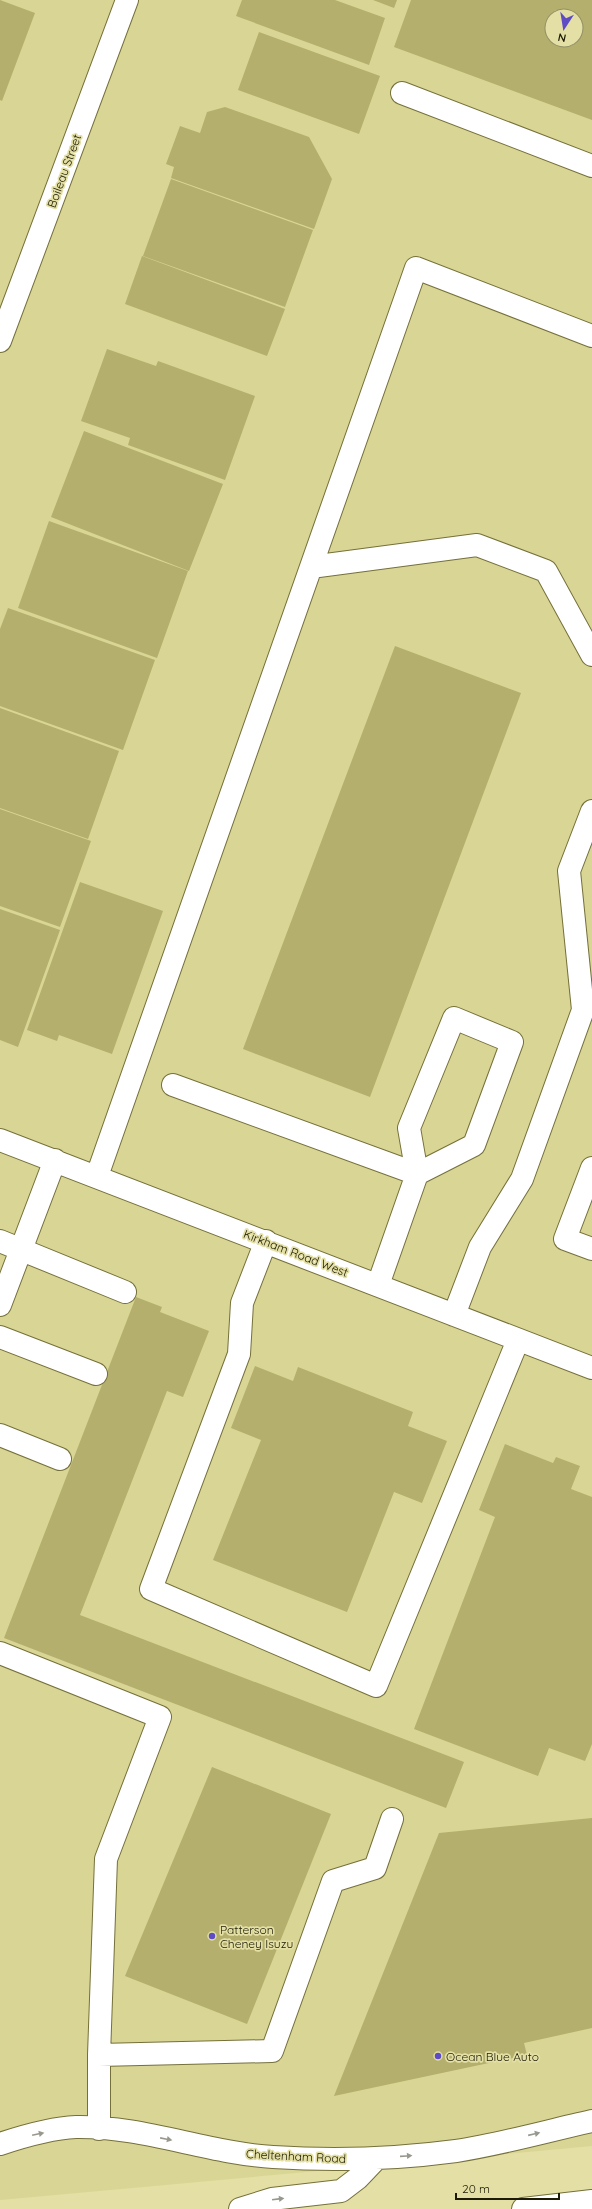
<svg xmlns="http://www.w3.org/2000/svg" width="592" height="2209" font-family="Quicksand,sans-serif">
  <rect width="100%" height="100%" fill="#e3dfa5"/>
  <path fill="#d9d594" fill-rule="evenodd" d="M0 0H592V2146L0 2200ZM552 16H576V40H552Z"/>
  <path fill="#b4af6c" fill-rule="evenodd" d="M0 0 35 13 2 101 0 100Z
    M242 0H335L385 18 369 65 236 16Z
    M373 0H397L394 8Z
    M411 0H592V120L394 47ZM552 16H576V40H552Z
    M259 32 380 76 359 134 238 90Z
    M225 107 309 137 332 179 314 229 171 178 174 167 166 164 180 126 200 133 207 112Z
    M171 179 313 230 285 307 143 256Z
    M142 256 285 309 267 356 125 304Z
    M107 349 156 366 158 361 255 396 225 480 128 445 130 438 81 421Z
    M84 431 223 484 189 571 51 517Z
    M49 521 188 571 157 658 18 608Z
    M8 608 155 660 123 750 0 706V629Z
    M395 646 521 693 370 1097 243 1049Z
    M0 708 119 751 88 839 0 808Z
    M0 809 91 841 60 927 0 906Z
    M80 882 163 911 112 1054 59 1035 57 1041 27 1030Z
    M0 909 60 930 18 1047 0 1040Z
    M136 1297 162 1307 160 1312 209 1331 183 1397 167 1391 80 1615 464 1762 446 1808 4 1638Z
    M255 1366 293 1381 298 1367 413 1412 408 1426 447 1441 422 1503 394 1492 347 1612 213 1560 261 1440 231 1428Z
    M505 1444 553 1463 556 1457 580 1466 571 1489 592 1497V1744L585 1761 549 1748 538 1776 414 1729 495 1517 479 1510Z
    M212 1767 331 1814 247 2024 125 1976Z
    M592 1818V2028L524 2043 527 2055 334 2096 439 1833Z"/>
  <g fill="none" stroke-linecap="round" stroke-linejoin="round">
    <g stroke="#75703a" stroke-width="24">
      <path id="minor" d="M402 93 592 166
        M0 341 127 0
        M311 567 477 545 546 571 592 655
        M173 1085 417 1174 409 1128 454 1018 512 1042 474 1145 417 1174 378 1285
        M0 1140 592 1368
        M592 1168 565 1239 592 1249
        M97 1176 416 268 592 336
        M0 1241 125 1292
        M266 1241 242 1303 239 1354 151 1589 376 1686 518 1340
        M0 1305 55 1160
        M454 1315 480 1247 522 1179 583 1010 569 871 592 811
        M0 1337 96 1374
        M0 1435 60 1459
        M0 1653 160 1717 106 1859 99 2055V2129
        M99 2055 272 2051 333 1881 375 1868 392 1819
        M0 2144C24 2136 51 2128 76 2127 143 2126 207 2153 273 2157 334 2161 396 2159 456 2151 502 2144 547 2131 592 2121
        M240 2209 272 2199 341 2191 358 2178 377 2158"/>
    </g>
    <g stroke="#75703a" stroke-width="24">
      <path id="major" d="M523 2209 592 2201"/>
    </g>
    <use href="#minor" stroke="#fff" stroke-width="22"/>
    <use href="#major" stroke="#fff" stroke-width="22"/>
  </g>
  <defs><path id="oneway-solid" d="M-6-.8H1V-3.2L6.5 0L1 3.2V.8H-6Z"/></defs>
  <g fill="#99988e">
    <use href="#oneway-solid" transform="translate(38 2134) rotate(-12)"/>
    <use href="#oneway-solid" transform="translate(534 2134) rotate(-13)"/>
    <use href="#oneway-solid" transform="translate(166 2139) rotate(11)"/>
    <use href="#oneway-solid" transform="translate(406 2156) rotate(-4)"/>
    <use href="#oneway-solid" transform="translate(278 2199) rotate(-7)"/>
  </g>
  <g fill="#5e4cc5" stroke="#e3dfa5" stroke-width="1.5">
    <circle cx="212" cy="1936" r="4"/>
    <circle cx="438" cy="2056" r="4"/>
  </g>
  <g text-anchor="middle" dominant-baseline="central" stroke-width="3.5" stroke-linejoin="round" paint-order="stroke">
    <g font-size="12" fill="#1c1a04" stroke="#e3dfa5">
      <text transform="translate(64 171) rotate(-70)">Boileau Street</text>
      <text transform="translate(296 1253) rotate(21)">Kirkham Road West</text>
      <text transform="translate(296 2156) rotate(3)">Cheltenham Road</text>
    </g>
    <g font-size="12" fill="#1c1a04" stroke="#e3dfa5" text-anchor="start">
      <text x="220" y="1929">Patterson<tspan x="220" dy="14">Cheney Isuzu</tspan></text>
      <text x="446" y="2056">Ocean Blue Auto</text>
    </g>
  </g>
  <g transform="translate(564 28) rotate(192)"><circle r="19" fill="#e3dfa5" stroke="#939065"/>
  <path d="M0-3L7 15L0 10L-7 15Z" fill="#5e4cc5"/>
  <text y="-6" font-size="11" font-weight="bold" text-anchor="middle" fill="#1c1a04">N</text>
  </g>
  <path d="M456 2193v6h103v-6" fill="none" stroke="#1c1a04" stroke-width="2"/>
  <text x="462" y="2193" font-size="12" fill="#1c1a04" stroke="#e3dfa5" stroke-width="3" paint-order="stroke">20 m</text>
</svg>
